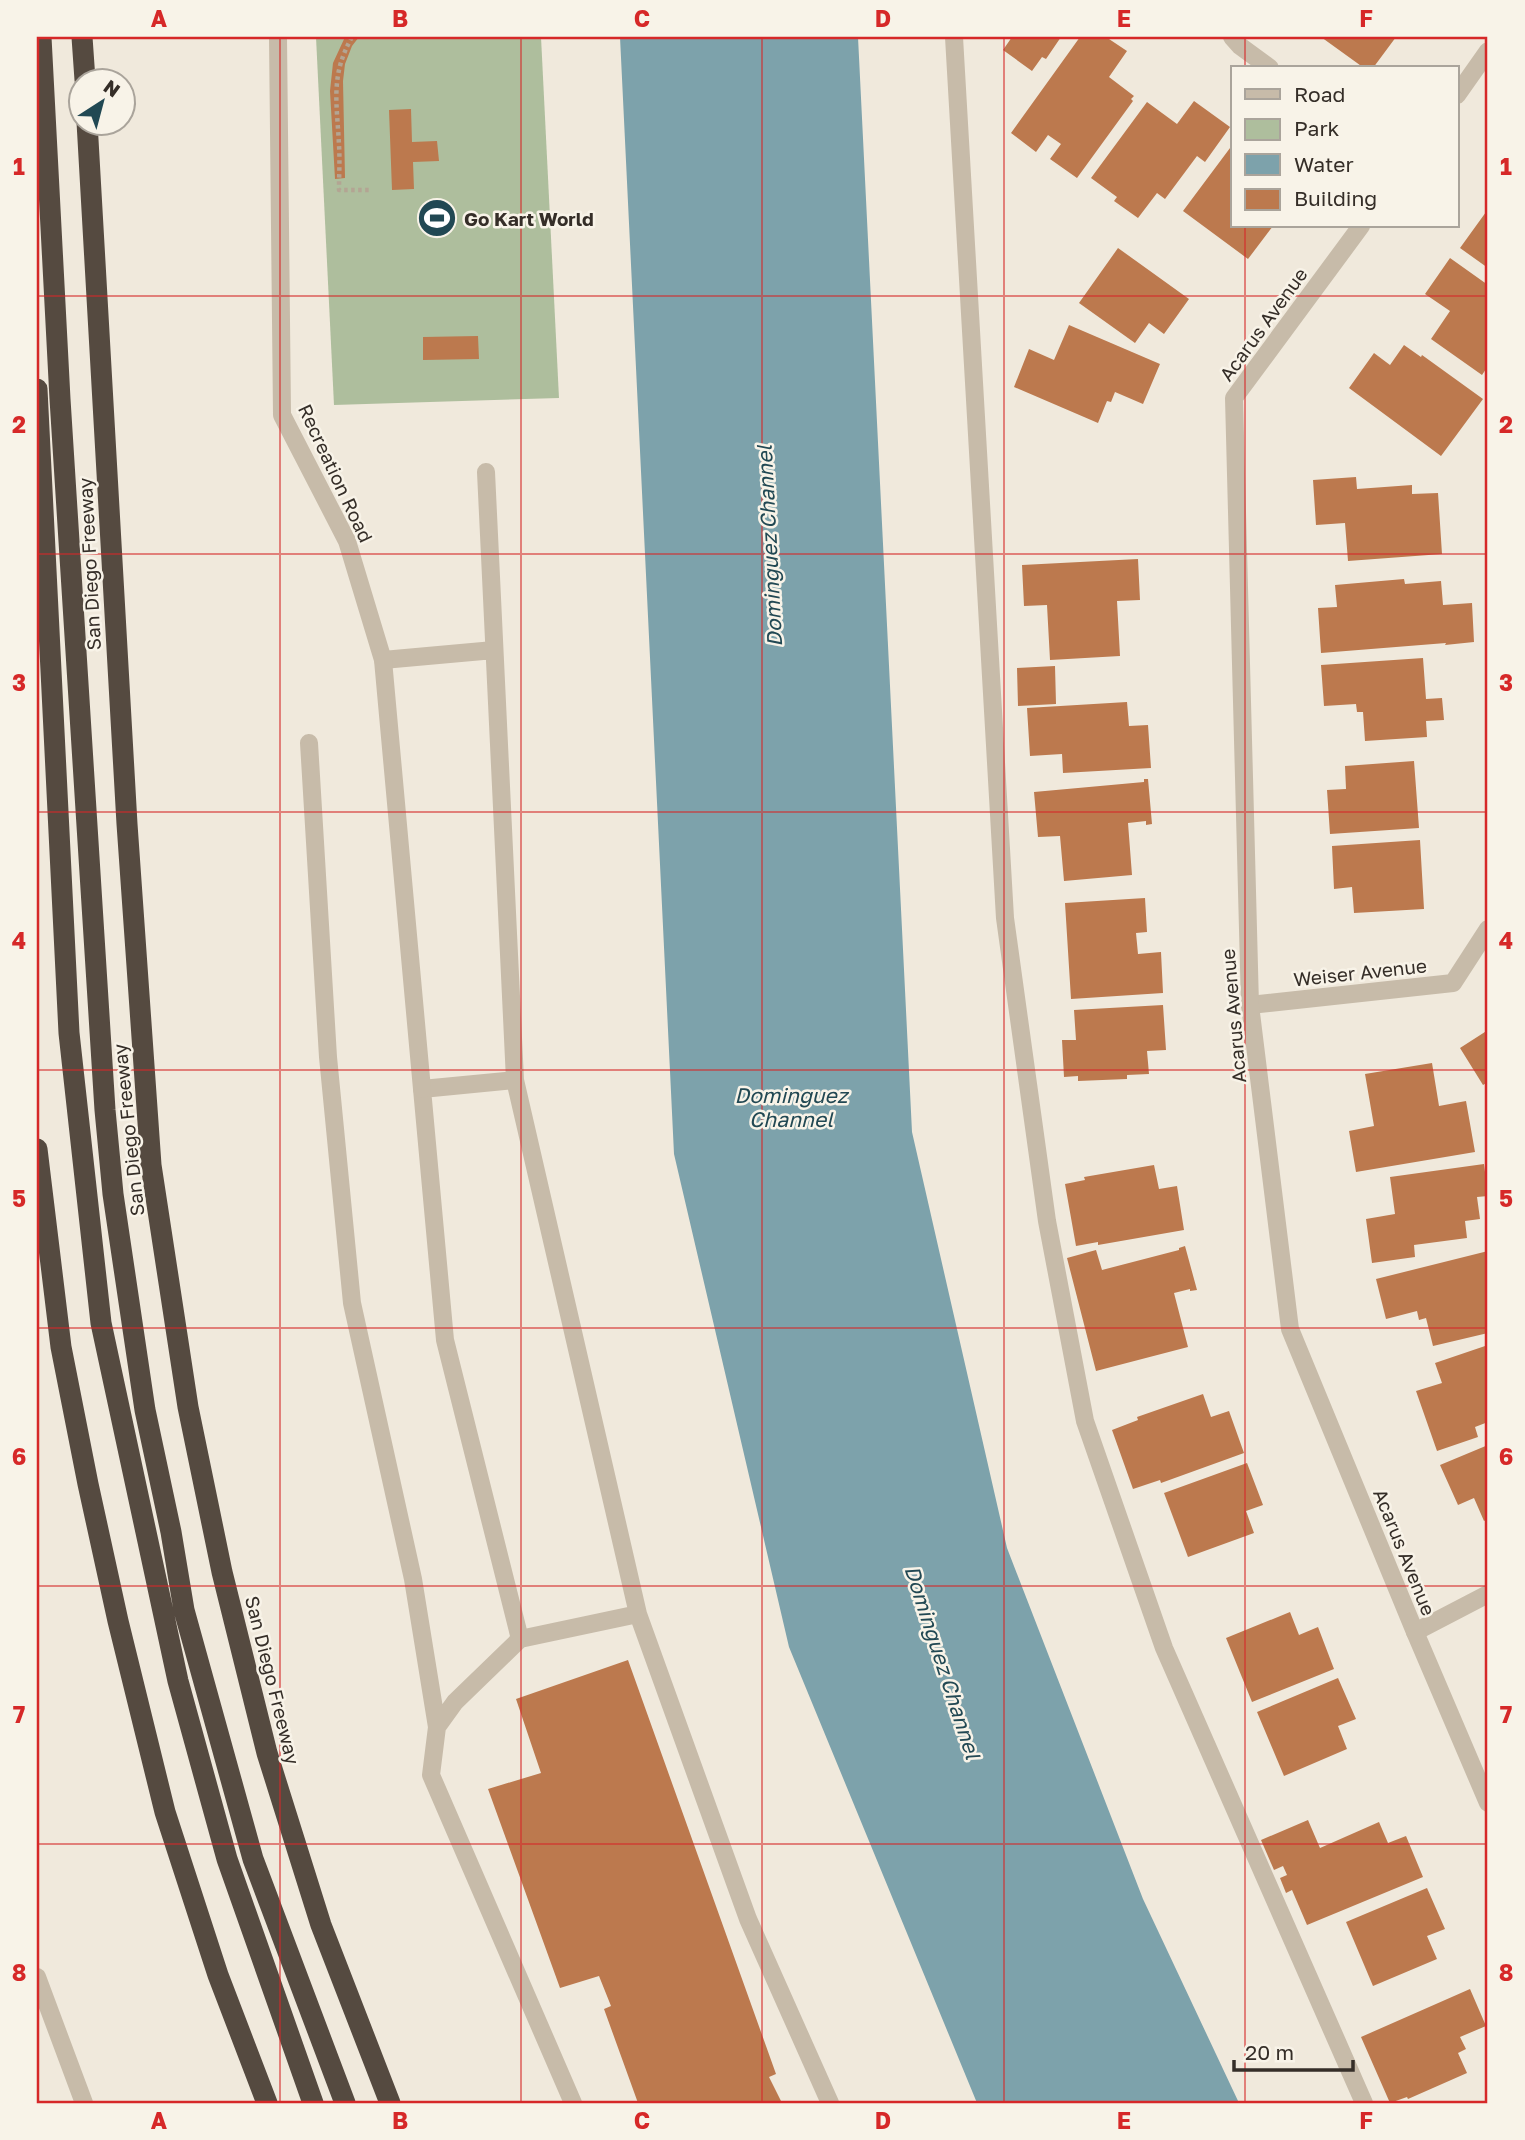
<svg xmlns="http://www.w3.org/2000/svg" width="1525" height="2140" font-family="'Golos Text',sans-serif">
  <rect width="100%" height="100%" fill="#f0e9dc"/>
  <path fill="#aebe9d" d="M316 37H541L559 398 334 405Z"/>
  <path fill="#7da2ab" d="M620 37H858L912 1132 1007 1548 1143 1899 1239 2103H977L789 1647 674 1154Z"/>
  <path fill="#bc794e" d="M345 37H359L352 46 345 64 343 81 345 178 335 179 330 91 333 63Z
    M1012 37H1061L1046 59 1042 57 1032 71 1003 50Z
    M1080 37H1106L1127 51 1109 77 1134 96 1131 99 1133 101 1077 178 1050 159 1061 144 1048 135 1036 152 1011 133Z
    M1321 37H1396L1373 68H1364Z
    M1194 101 1230 127 1205 162 1197 156 1165 199 1157 193 1138 218 1114 201 1117 197 1091 178 1147 102 1177 124Z
    M411 109 412 142 437 141 439 161 413 162 414 189 392 190 389 110Z
    M1233 144V226H1273L1248 259 1183 211Z
    M1486 212 1488 213V268L1460 248Z
    M1118 248 1189 299 1164 334 1149 323 1135 343 1079 303Z
    M1450 258 1488 285V366L1482 375 1431 339 1450 311 1425 294Z
    M1069 325 1160 364 1143 404 1115 392 1111 402 1107 401 1098 423 1014 387 1029 349 1054 360Z
    M478 336 479 359 423 360V337Z
    M1404 345 1421 357 1422 355 1483 399 1441 456 1349 388 1374 353 1390 365Z
    M1356 477 1357 489 1412 485V494L1438 493 1442 554 1348 561 1345 523 1316 525 1313 480Z
    M1138 559 1140 600 1117 601 1120 656 1050 660 1047 605 1024 606 1022 565Z
    M1404 579 1405 584 1441 581 1443 605 1472 603 1474 642 1445 645 1446 643 1321 653 1318 608 1337 607 1335 585Z
    M1423 658 1426 699 1442 698 1444 720 1426 721 1427 737 1365 741 1363 712H1357L1356 704 1324 706 1321 665Z
    M1055 666 1056 704 1018 706 1017 668Z
    M1127 702 1129 726 1148 725 1151 768 1063 773 1062 754 1030 756 1027 708Z
    M1414 761 1419 828 1330 834 1327 790 1346 789 1345 766Z
    M1144 779H1148L1152 824 1146 825V821L1128 823 1132 875 1064 881 1060 836 1038 837 1034 792 1144 782Z
    M1420 840 1424 909 1354 913 1352 887 1334 889 1332 846Z
    M1145 898 1147 932 1136 933 1138 954 1161 952 1163 993 1071 999 1065 903Z
    M1163 1005 1166 1050 1147 1051 1149 1074 1127 1075V1079L1078 1081V1076L1064 1077 1062 1040H1076L1074 1010Z
    M1488 1030V1082L1483 1085 1460 1048Z
    M1432 1063 1439 1106 1466 1101 1475 1152 1356 1172 1349 1131 1374 1126 1365 1074Z
    M1484 1164 1488 1196 1477 1197 1480 1219 1465 1221 1467 1238 1414 1245 1415 1257 1372 1263 1366 1219 1395 1214 1390 1177Z
    M1154 1165 1159 1189 1177 1186 1184 1230 1098 1245V1242L1076 1246 1065 1184 1085 1180 1084 1177Z
    M1185 1246 1197 1290 1190 1291V1289L1174 1293 1188 1347 1096 1371 1067 1258 1096 1250 1102 1270 1179 1250V1248Z
    M1488 1251V1333L1433 1346 1426 1318 1419 1320 1417 1311 1386 1319 1376 1279Z
    M1488 1345V1422L1475 1427 1478 1437 1437 1451 1416 1391 1442 1383 1435 1363Z
    M1203 1394 1211 1417 1229 1411 1244 1453 1161 1483 1160 1480 1133 1489 1112 1430 1138 1420 1137 1417Z
    M1488 1445V1519L1484 1521 1474 1498 1458 1505 1440 1465Z
    M1247 1463 1263 1505 1246 1511 1254 1533 1188 1557 1164 1493Z
    M1290 1612 1299 1635 1318 1627 1334 1669 1252 1702 1226 1638Z
    M628 1660 776 2074 769 2077 782 2103H638L604 2009 611 2006 599 1976 560 1988 488 1789 541 1773 516 1699Z
    M1338 1678 1356 1719 1338 1726 1347 1749 1284 1776 1257 1712Z
    M1308 1820 1320 1848 1379 1822 1388 1843 1406 1836 1423 1877 1307 1925 1292 1890 1286 1893 1280 1878 1287 1875 1283 1866 1274 1870 1261 1840Z
    M1427 1888 1445 1929 1427 1936 1437 1959 1373 1986 1346 1922Z
    M1470 1989 1486 2026 1460 2037 1466 2049 1458 2053 1467 2073 1408 2099 1407 2097 1390 2103 1361 2037Z"/>
  <g fill="none" stroke-linecap="round" stroke-linejoin="round">
    <path stroke="#b3a593" stroke-width="4.5" stroke-dasharray="3.5 3.5" stroke-linecap="butt" d="M352 37C330 76 337 103 339 145 340 160 339 175 339 190H372"/>
    <path stroke="#c7bba9" stroke-width="18" d="M954 37 1005 918 1047 1221 1085 1421 1164 1648 1364 2103
      M486 472 515 1080 638 1614 748 1919 830 2103
      M383 660 494 650
      M309 743 328 1057 352 1303 413 1579 437 1727
      M515 1080 422 1089 445 1340 520 1639 455 1702 437 1727 431 1775 573 2103
      M520 1639 638 1614"/>
    <path stroke="#c7bba9" stroke-width="18" d="M278 37 282 415 347 541 383 660 422 1089
      M1232 37 1240 46 1270 68
      M1457 95 1488 51
      M1250 1005 1453 983 1488 929
      M1415 1632 1488 1594"/>
    <path stroke="#c7bba9" stroke-width="18" d="M1361 226 1234 398 1250 1005 1290 1329 1415 1632 1488 1803
      M37 1977 84 2103"/>
    <path stroke="#554a40" stroke-width="21" d="M41 37 60 399 105 1110 113 1194 145 1410 171 1532 184 1610 253 1859 345 2103
      M82 37 85 80
      M87 122 127 824 151 1165 188 1407 222 1572 267 1753 321 1925 390 2103
      M37 389 69 1033 101 1323 178 1681 227 1859 313 2103
      M37 1149 61 1347 88 1484 118 1621 165 1812 218 1975 267 2103"/>
  </g>
  <path fill="none" stroke="#d62828" stroke-width="2" stroke-opacity="0.55" d="M280 37V2103M521 37V2103M762 37V2103M1004 37V2103M1245 37V68M1245 226V2103M37 296H1488M37 554H1488M37 812H1488M37 1070H1488M37 1328H1488M37 1586H1488M37 1844H1488"/>
  <defs>
    <g id="stadium-disc" transform="scale(2.0125)"><circle r="9.5" fill="#214853" stroke="#f8f3e8"/><path d="M0-5a6.5 5 0 1 0 0 10a6.5 5 0 1 0 0-10ZM-3.5-1.8h7v3.6h-7Z" fill="#fff"/></g>
  </defs>
  <g fill-rule="evenodd">
    <use href="#stadium-disc" x="437" y="218"/>
  </g>
  <g text-anchor="middle" dominant-baseline="central" stroke-width="5" stroke-linejoin="round" paint-order="stroke">
    <g font-size="19" font-weight="bold" fill="#352e28" stroke="#f8f3e8" text-anchor="start">
      <text x="464" y="218">Go Kart World</text>
    </g>
    <g font-size="19" fill="#352e28" stroke="#f8f3e8">
      <text transform="translate(1263 324) rotate(-54)">Acarus Avenue</text>
      <text transform="translate(336 473) rotate(65)">Recreation Road</text>
      <text transform="translate(89 564) rotate(-93)">San Diego Freeway</text>
      <text transform="translate(1360 972) rotate(-6)">Weiser Avenue</text>
      <text transform="translate(1233 1016) rotate(-95)">Acarus Avenue</text>
      <text transform="translate(128 1130) rotate(-96)">San Diego Freeway</text>
      <text transform="translate(1405 1552) rotate(68)">Acarus Avenue</text>
      <text transform="translate(273 1680) rotate(76)">San Diego Freeway</text>
    </g>
    <g font-size="21" font-style="italic" fill="#214853" stroke="#f8f3e8">
      <text transform="translate(769 546) rotate(-93)">Dominguez Channel</text>
      <text x="791" y="1095">Dominguez<tspan x="791" dy="24">Channel</tspan></text>
      <text transform="translate(943 1662) rotate(72)">Dominguez Channel</text>
    </g>
  </g>
  <rect width="1525" height="2140" fill="none" stroke="#f8f3e8" stroke-width="77"/>
  <rect x="1231" y="66" width="228" height="161" fill="#f8f3e8" stroke="#aaa49b" stroke-width="2"/>
  <rect x="1245" y="89" width="35" height="10" fill="#c7bba9" stroke="#aaa49b" stroke-width="2"/>
  <text x="1294" y="102" font-size="21" fill="#352e28">Road</text>
  <rect x="1245" y="119" width="35" height="21" fill="#aebe9d" stroke="#aaa49b" stroke-width="2"/>
  <text x="1294" y="136" font-size="21" fill="#352e28">Park</text>
  <rect x="1245" y="154" width="35" height="21" fill="#7da2ab" stroke="#aaa49b" stroke-width="2"/>
  <text x="1294" y="172" font-size="21" fill="#352e28">Water</text>
  <rect x="1245" y="189" width="35" height="21" fill="#bc794e" stroke="#aaa49b" stroke-width="2"/>
  <text x="1294" y="206" font-size="21" fill="#352e28">Building</text>
  <g transform="translate(102 102) rotate(36)"><circle r="33" fill="#f8f3e8" stroke="#aaa49b" stroke-width="2"/>
  <path d="M0-5L12 26L0 18L-12 26Z" fill="#214853"/>
  <text y="-10" font-size="19" font-weight="bold" text-anchor="middle" fill="#352e28">N</text>
  </g>
  <path d="M1234 2060v10h119v-10" fill="none" stroke="#352e28" stroke-width="3.5"/>
  <text x="1245" y="2060" font-size="21" fill="#352e28" stroke="#f8f3e8" stroke-width="5" paint-order="stroke">20 m</text>
  <rect x="38" y="38" width="1448" height="2064" fill="none" stroke="#d62828" stroke-width="2.5"/>
  <g font-size="23" text-anchor="middle" font-weight="bold" fill="#d62828">
    <text x="159" y="27">A</text>
    <text x="400" y="27">B</text>
    <text x="642" y="27">C</text>
    <text x="883" y="27">D</text>
    <text x="1124" y="27">E</text>
    <text x="1366" y="27">F</text>
    <text x="19" y="175">1</text>
    <text x="1506" y="175">1</text>
    <text x="19" y="433">2</text>
    <text x="1506" y="433">2</text>
    <text x="19" y="691">3</text>
    <text x="1506" y="691">3</text>
    <text x="19" y="949">4</text>
    <text x="1506" y="949">4</text>
    <text x="19" y="1207">5</text>
    <text x="1506" y="1207">5</text>
    <text x="19" y="1465">6</text>
    <text x="1506" y="1465">6</text>
    <text x="19" y="1723">7</text>
    <text x="1506" y="1723">7</text>
    <text x="19" y="1981">8</text>
    <text x="1506" y="1981">8</text>
    <text x="159" y="2129">A</text>
    <text x="400" y="2129">B</text>
    <text x="642" y="2129">C</text>
    <text x="883" y="2129">D</text>
    <text x="1124" y="2129">E</text>
    <text x="1366" y="2129">F</text>
  </g>
</svg>
